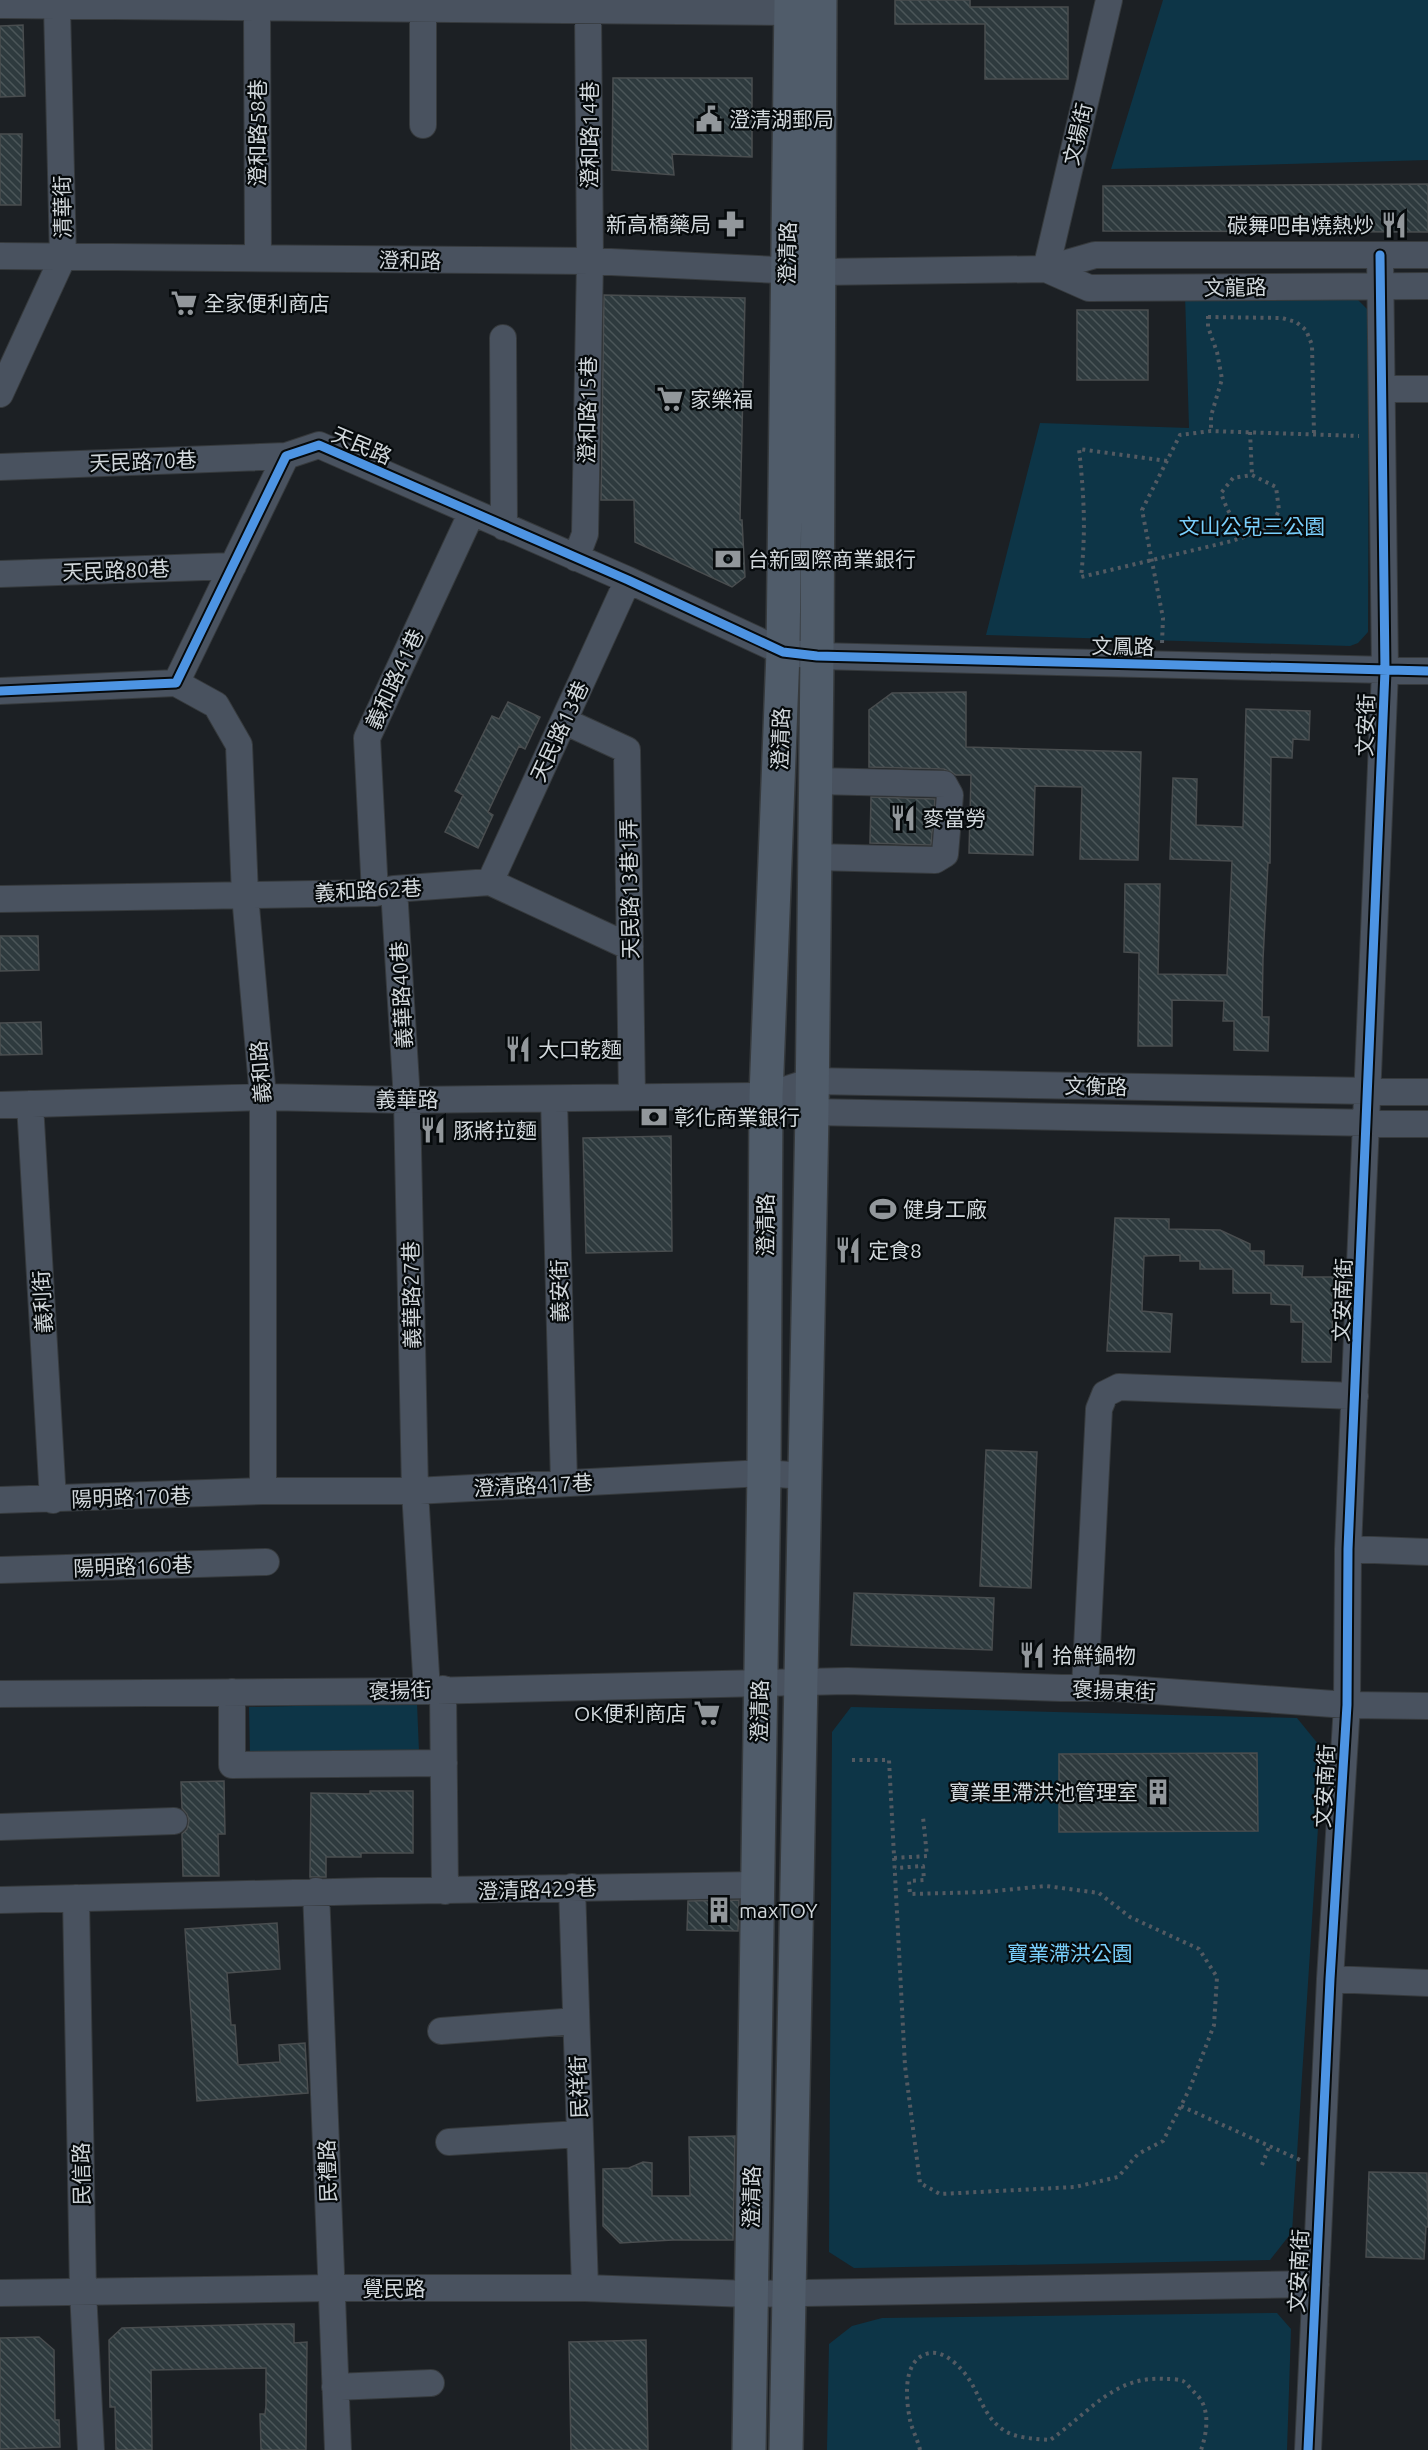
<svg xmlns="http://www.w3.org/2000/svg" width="1428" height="2450" font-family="Ubuntu,'Noto Sans TC',sans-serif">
  <defs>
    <pattern id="building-back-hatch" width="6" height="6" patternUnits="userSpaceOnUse" patternTransform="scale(1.5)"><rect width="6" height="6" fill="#2e3a3e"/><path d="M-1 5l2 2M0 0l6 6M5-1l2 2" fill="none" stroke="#4b5659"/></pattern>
  </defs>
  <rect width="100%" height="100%" fill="#1c2024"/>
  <path fill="#0d3547" d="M1163 0H1428V160L1111 169Z
    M1350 292 1369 311 1368 632 1358 643 1350 646 986 635 1040 423 1189 428 1185 294Z
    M417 1703 419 1752 250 1756 249 1707Z
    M851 1707 1297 1718 1323 1750 1292 2232 1270 2260 854 2268 829 2252 832 1732Z
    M1277 2313 1291 2329 1287 2450H827L829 2344 852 2326 882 2318Z"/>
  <path fill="url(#building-back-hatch)" stroke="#494d4f" stroke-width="1.5" d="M895 0H970V7H1068V79H985V24H895Z
    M23 25 25 96 0 97V26Z
    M613 78H752V157L672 154 674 175 612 170Z
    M0 134H22L21 205H0Z
    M1428 184V232L1103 231V186Z
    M604 295 745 298 740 520H742L745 577 732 587 635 542 634 500H601Z
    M1077 310H1148V380H1077Z
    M966 692V747L1141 752 1138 860 1080 859 1082 787 1035 786 1033 855 969 853 971 775H956L944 769 869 767V710L892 693Z
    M508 702 540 717 525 749 519 746 488 812 493 815 478 848 445 832 463 795 455 791 492 716 499 719Z
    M1246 709 1310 711 1309 740 1293 739 1292 758 1271 757 1270 863H1268L1263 959 1262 1017H1269L1268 1051 1234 1050V1021H1223L1224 1001 1172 1000V1046H1138L1139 953 1124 952 1125 884H1160L1158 974 1227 975 1232 861 1170 859 1173 778 1197 779 1196 825 1243 827Z
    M871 797 935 799 931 845 870 843Z
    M0 936H38L39 970 0 971Z
    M41 1022 42 1054 0 1055V1023Z
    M671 1136 672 1251 586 1253 583 1138Z
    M1115 1218 1169 1219V1229L1220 1230 1250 1244V1251H1264V1265L1303 1266 1302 1277H1334L1331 1362H1302L1303 1322H1291V1305L1271 1304V1293H1233V1269H1200V1261H1180V1255L1144 1256 1142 1311 1172 1314 1170 1352 1107 1351Z
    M986 1450 1037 1452 1031 1588 980 1586Z
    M854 1593 994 1598 992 1650 851 1645Z
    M1257 1753 1258 1831 1059 1832V1754Z
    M224 1781 225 1834H218L219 1876H183L182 1834 187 1829 189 1821 187 1814 182 1808 181 1782Z
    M370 1791H413V1853H361V1857H326V1877H310L311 1793 370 1794Z
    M739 1900 738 1931 687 1930 688 1901Z
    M277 1923 280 1969 227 1973 231 2025H235L238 2065 280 2062 279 2045 305 2043 308 2093 197 2101 185 1929Z
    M735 2136 733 2240H673L620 2243 603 2226V2169L629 2168 643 2162 652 2163V2196H690L689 2137Z
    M1369 2172 1427 2173 1428 2227H1426L1424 2259 1366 2257Z
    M265 2324H294V2343L307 2342 306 2450H261L260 2414H265L266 2405V2368L151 2370 152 2450H116L115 2407H110L109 2340 122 2328Z
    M39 2337 54 2350 55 2420H59L60 2447 0 2449V2338Z
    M646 2340 648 2450H571L569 2342Z"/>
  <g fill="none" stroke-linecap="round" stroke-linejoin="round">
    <g stroke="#363a3d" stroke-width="28">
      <path id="minor" d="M0 5 790 12
        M257 8 258 258
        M423 125V9
        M0 256 590 261 819 272 1046 269 1095 255H1428
        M1046 269 1089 288 1428 286
        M1046 269 1109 0
        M503 338 504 527
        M1382 389H1428
        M0 394 63 257 57 7
        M0 467 286 456
        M576 558 585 534 590 261 588 9
        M0 574 233 566
        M176 683 216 705 239 745 245 895 263 1097V1491
        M0 691 176 683 286 456 319 445 628 580 783 652 817 656 1428 671
        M564 721 627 750 632 1097
        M814 857 935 860 945 854 950 795 944 784 815 781
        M490 882 628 580
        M394 889 407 1100 415 1491 427 1691
        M375 893 367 738 472 512
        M0 899 375 893 394 889 490 882 630 947
        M766 1096 812 1081 1428 1092
        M554 1099 564 1483
        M30 1104 53 1500
        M0 1105 263 1097 407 1100 755 1096H766L812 1112 1428 1124
        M0 1500 263 1491H415L764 1473 804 1476
        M1348 1549 1428 1552
        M0 1570 266 1562
        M1085 1688 1099 1409 1105 1394 1119 1387 1355 1396
        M443 1689 445 1891
        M232 1692V1765L444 1763
        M0 1694 427 1691 847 1681 1062 1688H1113L1347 1705 1428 1706
        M0 1827 174 1821
        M572 1887 585 2288
        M316 1891 338 2450
        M76 1898 83 2291 91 2450
        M0 1900C252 1893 505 1888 757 1885
        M1330 1979 1428 1983
        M441 2031 576 2021
        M449 2142 580 2134
        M0 2293 331 2288H585L749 2294 1316 2284
        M335 2387 431 2383
        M1308 2450 1330 1979 1347 1705 1348 1549 1385 671 1380 255"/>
    </g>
    <g stroke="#363a3d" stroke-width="36">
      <path id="major" d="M749 2450 764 1473 766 1096 783 652 791 0
        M786 2450 812 1112 817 656 820 0"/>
    </g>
    <path stroke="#535a62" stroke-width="4" stroke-dasharray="3 4.5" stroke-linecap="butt" d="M1208 316V327L1217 352 1222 379 1211 416V431
      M1208 317 1282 318 1296 322 1306 330 1312 345 1314 434
      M1250 432 1252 475
      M1167 461 1079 449C1084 495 1086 531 1081 577L1232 541 1271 528 1279 510 1276 487 1252 475 1233 478 1221 493C1230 518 1234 524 1259 532
      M1162 643 1163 618 1142 510 1180 435 1211 431 1359 436
      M852 1760H889L905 2066 920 2183 940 2194 1075 2187 1118 2177 1138 2154 1163 2141 1190 2088 1214 2025 1217 1977 1199 1949 1130 1917 1099 1893 1046 1886 985 1892 910 1894 909 1881 924 1880 923 1866 895 1868
      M894 1858 927 1856 923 1817
      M1181 2106 1300 2160
      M1262 2165 1269 2147
      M920 2450C918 2440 912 2430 910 2420 906 2400 902 2362 926 2354 939 2349 953 2360 961 2369 979 2388 981 2414 1002 2429 1013 2438 1036 2439 1050 2440 1088 2414 1114 2375 1165 2379 1170 2379 1178 2379 1183 2381 1187 2384 1192 2390 1196 2394 1211 2408 1207 2433 1201 2450"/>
    <use href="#minor" stroke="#49525f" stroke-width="26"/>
    <use href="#major" stroke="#505c6a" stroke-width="33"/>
    <g stroke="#060a0c" stroke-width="13">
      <path id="cycleway" d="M0 691 176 683 286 456 319 445 628 580 783 652 817 656 1428 671
        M1308 2450 1330 1979 1347 1705 1348 1549 1385 671 1380 255"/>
    </g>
    <use href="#cycleway" stroke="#4d94e3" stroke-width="9"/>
  </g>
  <defs>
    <g id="civic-bare" transform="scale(2.07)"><path d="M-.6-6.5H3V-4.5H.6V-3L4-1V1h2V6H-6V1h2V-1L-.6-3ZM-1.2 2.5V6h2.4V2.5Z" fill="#92979b" stroke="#060a0c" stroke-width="2.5" paint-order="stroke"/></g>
    <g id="pharmacy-bare" transform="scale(2.07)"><path d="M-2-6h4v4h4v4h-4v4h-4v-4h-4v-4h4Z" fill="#92979b" stroke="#060a0c" stroke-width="2.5" paint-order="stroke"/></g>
    <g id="restaurant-bare" transform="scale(2.07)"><path d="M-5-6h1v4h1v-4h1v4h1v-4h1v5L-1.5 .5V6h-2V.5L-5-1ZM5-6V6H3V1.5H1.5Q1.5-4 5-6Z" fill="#92979b" stroke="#060a0c" stroke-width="2.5" paint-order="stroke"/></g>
    <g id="supermarket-bare" transform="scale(2.07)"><path d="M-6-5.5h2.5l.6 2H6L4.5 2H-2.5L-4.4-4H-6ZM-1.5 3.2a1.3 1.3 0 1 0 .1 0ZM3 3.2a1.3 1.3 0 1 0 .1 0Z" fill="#92979b" stroke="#060a0c" stroke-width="2.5" paint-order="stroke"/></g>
    <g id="bank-bare" transform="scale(2.07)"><path d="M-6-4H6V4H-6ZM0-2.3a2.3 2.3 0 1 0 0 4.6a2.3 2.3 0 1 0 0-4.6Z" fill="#92979b" stroke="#060a0c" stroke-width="2.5" paint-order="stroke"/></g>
    <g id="stadium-bare" transform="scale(2.07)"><path d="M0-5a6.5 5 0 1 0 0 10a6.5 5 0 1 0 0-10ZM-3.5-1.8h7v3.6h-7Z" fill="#92979b" stroke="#060a0c" stroke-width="2.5" paint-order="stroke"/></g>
    <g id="building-bare" transform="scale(2.07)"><path d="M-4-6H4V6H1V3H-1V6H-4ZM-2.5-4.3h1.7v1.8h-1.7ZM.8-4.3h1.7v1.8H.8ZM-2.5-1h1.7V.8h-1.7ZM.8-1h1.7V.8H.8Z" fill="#92979b" stroke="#060a0c" stroke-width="2.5" paint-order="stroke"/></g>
  </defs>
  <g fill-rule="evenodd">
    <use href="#civic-bare" x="709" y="119"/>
    <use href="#pharmacy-bare" x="731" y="224"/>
    <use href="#restaurant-bare" x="1394" y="225"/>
    <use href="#supermarket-bare" x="184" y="303"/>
    <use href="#supermarket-bare" x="670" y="399"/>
    <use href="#bank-bare" x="728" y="559"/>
    <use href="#restaurant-bare" x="903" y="818"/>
    <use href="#restaurant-bare" x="518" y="1049"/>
    <use href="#bank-bare" x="654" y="1117"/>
    <use href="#restaurant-bare" x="433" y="1130"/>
    <use href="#stadium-bare" x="883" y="1209"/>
    <use href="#restaurant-bare" x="848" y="1250"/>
    <use href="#restaurant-bare" x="1032" y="1655"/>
    <use href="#supermarket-bare" x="707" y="1713"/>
    <use href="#building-bare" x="1158" y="1792"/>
    <use href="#building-bare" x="719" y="1910"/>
  </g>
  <g text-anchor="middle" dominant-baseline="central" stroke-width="4.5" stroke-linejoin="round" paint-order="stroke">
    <g font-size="21" fill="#d1d7db" stroke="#060a0c" text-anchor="start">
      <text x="729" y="119">澄清湖郵局</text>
      <text x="711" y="224" text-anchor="end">新高橋藥局</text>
      <text x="1374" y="225" text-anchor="end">碳舞吧串燒熱炒</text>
      <text x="204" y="303">全家便利商店</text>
      <text x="690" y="399">家樂福</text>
      <text x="748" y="559">台新國際商業銀行</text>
      <text x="923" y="818">麥當勞</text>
      <text x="538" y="1049">大口乾麵</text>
      <text x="674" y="1117">彰化商業銀行</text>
      <text x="453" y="1130">豚將拉麵</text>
      <text x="903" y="1209">健身工廠</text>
      <text x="868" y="1250">定食8</text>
      <text x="1052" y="1655">拾鮮鍋物</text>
      <text x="687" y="1713" text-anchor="end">OK便利商店</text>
      <text x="1138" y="1792" text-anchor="end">寶業里滯洪池管理室</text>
      <text x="739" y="1910">maxTOY</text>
    </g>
    <g font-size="21" fill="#d1d7db" stroke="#060a0c">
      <text transform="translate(257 133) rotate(-90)">澄和路58巷</text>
      <text transform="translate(1077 134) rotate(-77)">文揚街</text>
      <text transform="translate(589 135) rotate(-90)">澄和路14巷</text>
      <text transform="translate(62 207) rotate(-91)">清華街</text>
      <text transform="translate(787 253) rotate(-89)">澄清路</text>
      <text transform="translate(410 260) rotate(1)">澄和路</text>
      <text transform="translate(1235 287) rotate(-1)">文龍路</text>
      <text transform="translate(587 410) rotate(-89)">澄和路15巷</text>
      <text transform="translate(362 445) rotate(23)">天民路</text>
      <text transform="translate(143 461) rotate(-2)">天民路70巷</text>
      <text transform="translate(116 570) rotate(-2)">天民路80巷</text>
      <text transform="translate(1123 646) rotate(1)">文鳳路</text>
      <text transform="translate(394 679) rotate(-65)">義和路41巷</text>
      <text transform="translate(1365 725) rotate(-88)">文安街</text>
      <text transform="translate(559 731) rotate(-65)">天民路13巷</text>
      <text transform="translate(780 739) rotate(-88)">澄清路</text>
      <text transform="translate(629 889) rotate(-91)">天民路13巷1弄</text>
      <text transform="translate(368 890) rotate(-3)">義和路62巷</text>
      <text transform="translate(401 995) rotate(-93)">義華路40巷</text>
      <text transform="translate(260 1072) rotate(-94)">義和路</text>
      <text transform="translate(1096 1086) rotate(1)">文衡路</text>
      <text x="407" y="1099">義華路</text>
      <text transform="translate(765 1225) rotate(-90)">澄清路</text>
      <text transform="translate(559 1291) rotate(-91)">義安街</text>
      <text transform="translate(411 1295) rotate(-91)">義華路27巷</text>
      <text transform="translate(1342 1300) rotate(-88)">文安南街</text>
      <text transform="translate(42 1302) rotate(-93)">義利街</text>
      <text transform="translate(533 1485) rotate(-3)">澄清路417巷</text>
      <text transform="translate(131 1497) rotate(-2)">陽明路170巷</text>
      <text transform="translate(133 1566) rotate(-2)">陽明路160巷</text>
      <text transform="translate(400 1690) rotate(-2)">褒揚街</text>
      <text transform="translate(1114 1690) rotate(2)">褒揚東街</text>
      <text transform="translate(759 1711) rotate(-89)">澄清路</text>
      <text transform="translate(1324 1786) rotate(-87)">文安南街</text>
      <text transform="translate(537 1889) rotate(-2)">澄清路429巷</text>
      <text transform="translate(578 2087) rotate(-92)">民祥街</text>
      <text transform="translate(327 2171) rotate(-92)">民禮路</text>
      <text transform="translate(81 2174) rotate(-91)">民信路</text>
      <text transform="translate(751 2197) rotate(-89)">澄清路</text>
      <text transform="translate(1298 2271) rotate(-87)">文安南街</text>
      <text x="394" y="2288">覺民路</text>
    </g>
    <g font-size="21" fill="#79cffc" stroke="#060a0c">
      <text x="1252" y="526">文山公兒三公園</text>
      <text x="1070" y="1953">寶業滯洪公園</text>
    </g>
  </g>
</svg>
